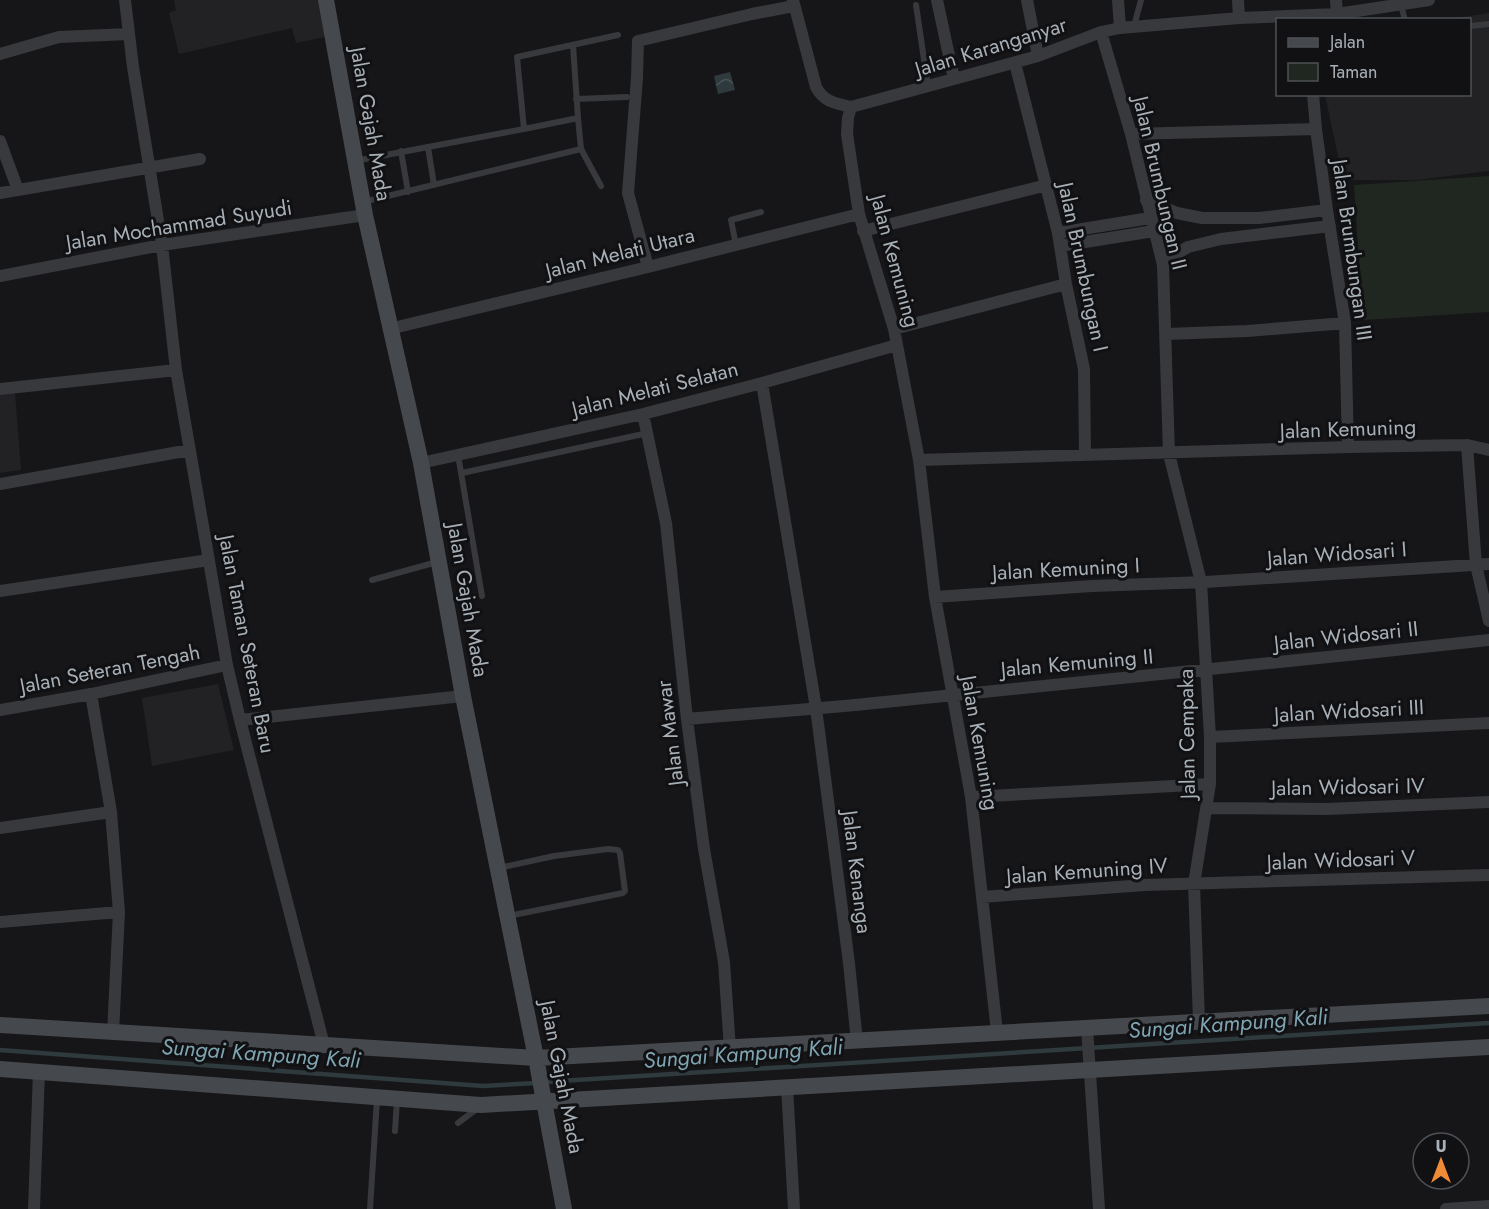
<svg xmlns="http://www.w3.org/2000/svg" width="1489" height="1209" font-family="Jost,sans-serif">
  <defs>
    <pattern id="water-waves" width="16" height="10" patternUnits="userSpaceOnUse" patternTransform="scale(1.5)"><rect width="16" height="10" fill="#2e3a3d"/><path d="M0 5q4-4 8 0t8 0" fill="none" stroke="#495457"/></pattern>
  </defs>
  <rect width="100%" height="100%" fill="#161618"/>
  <path fill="#222225" d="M174 0H318L325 37 296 43 292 28 179 54 169 13 176 10Z
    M1489 13V171L1417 180H1343L1325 95 1470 94V20L1448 19Z
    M15 393 21 470 0 473V395Z
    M218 684 234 750 152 766 142 698Z"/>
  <path fill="#202720" d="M1489 176V312L1363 320 1354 185Z"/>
  <path fill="url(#water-waves)" d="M730 72 735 90 718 94 714 76Z"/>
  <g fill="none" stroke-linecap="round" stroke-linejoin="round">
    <path stroke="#2e3a3d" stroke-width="4.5" d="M0 1050 483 1086 536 1083
      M544 1082 1489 1023"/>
    <path stroke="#37393c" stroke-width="6" d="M916 5 928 87
      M1401 5 1405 20
      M1134 26 1141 0
      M1470 26 1489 24
      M576 99 627 97
      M578 118 581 149 601 186
      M524 129 578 118 573 45
      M401 151 408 192
      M355 161 428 147
      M434 185 428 147 524 129 517 57 618 35
      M363 202 581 149
      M736 245 731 220 761 212
      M458 455 482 596
      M462 473 648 433
      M372 580 437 562
      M499 868 554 856 608 849 618 850 620 853 625 891 623 893 508 916
      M458 1123 478 1108
      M395 1131 397 1100
      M370 1209 377 1099"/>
    <path stroke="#37393c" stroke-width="12" d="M125 0 133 67 162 245 176 370 227 665 240 720 324 1045
      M793 0 816 87C824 102 835 103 851 107L1038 56 1101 32 1120 28 1239 18 1337 14 1429 0
      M937 0 954 79
      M1027 0 1038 56
      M1118 0 1120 28
      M1238 0 1239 18
      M1336 0 1337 14
      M1101 32 1131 134 1163 265 1169 454 1201 582 1210 737V784L1194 884 1199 1021
      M0 54 59 37 129 34
      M1015 63 1058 233 1066 284 1084 369 1085 455
      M1313 94 1316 129 1327 210 1345 323 1348 447
      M851 107 848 118 847 134 859 214 894 329 919 460 935 597 971 797 997 1032
      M1131 134 1316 129
      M0 141 18 190
      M0 193 200 159
      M1146 200 1177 213 1202 218H1259L1327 210
      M863 231 1047 185
      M1058 233 1150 218
      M1060 246 1154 231
      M1163 265 1176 254 1188 247 1221 239 1330 226
      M648 267 628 193 637 78 638 41 752 14 794 6
      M0 276 162 245 365 215
      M389 329 648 267 859 214
      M894 329 1066 284
      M1166 334 1247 331 1345 323
      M762 383 816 708 849 963 857 1042
      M0 389 176 370
      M643 414 666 523 687 719 704 849 724 962 730 1049
      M1467 445 1476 565 1489 621
      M919 460 1348 447 1467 445 1489 450
      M421 463 643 414 762 383 897 345
      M0 484 190 450
      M0 591 209 560
      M935 597 1092 586 1205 582 1489 564
      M91 694 111 812 119 912 113 1033
      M0 710 91 694 227 665
      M687 719C753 713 819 709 885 702 1087 681 1288 662 1489 640
      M240 720 463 696
      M1210 737 1489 723
      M971 797 1210 784
      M1207 808 1327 809 1489 802
      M0 828 111 812
      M982 897 1145 885 1489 875
      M0 922 119 912
      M1087 1028 1099 1209
      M787 1087 794 1209
      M34 1209 39 1071
      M1446 1209 1489 1206"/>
    <path stroke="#45484c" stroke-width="16" d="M326 0 365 215 421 463 463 696 536 1058 564 1209
      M0 1025 536 1058 1489 1006
      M0 1069 481 1105 1489 1047"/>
  </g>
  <g text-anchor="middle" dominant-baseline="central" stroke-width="6" stroke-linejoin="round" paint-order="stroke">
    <g font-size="21" fill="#a8b0b7" stroke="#111113">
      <text transform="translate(991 47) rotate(-17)">Jalan Karanganyar</text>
      <text transform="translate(371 124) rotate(80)">Jalan Gajah Mada</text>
      <text transform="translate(1160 183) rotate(77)">Jalan Brumbungan II</text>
      <text transform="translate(179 225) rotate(-9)">Jalan Mochammad Suyudi</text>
      <text transform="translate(1352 250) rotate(82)">Jalan Brumbungan III</text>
      <text transform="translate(620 253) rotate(-14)">Jalan Melati Utara</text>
      <text transform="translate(895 261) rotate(75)">Jalan Kemuning</text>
      <text transform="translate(1083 267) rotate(78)">Jalan Brumbungan I</text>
      <text transform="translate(655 389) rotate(-14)">Jalan Melati Selatan</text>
      <text transform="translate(1348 429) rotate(-2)">Jalan Kemuning</text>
      <text transform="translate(1337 554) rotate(-4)">Jalan Widosari I</text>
      <text transform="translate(1066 569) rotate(-3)">Jalan Kemuning I</text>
      <text transform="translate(468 600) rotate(80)">Jalan Gajah Mada</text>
      <text transform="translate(1346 636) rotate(-6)">Jalan Widosari II</text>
      <text transform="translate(247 644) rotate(79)">Jalan Taman Seteran Baru</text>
      <text transform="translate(1077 663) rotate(-5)">Jalan Kemuning II</text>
      <text transform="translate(110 669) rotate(-11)">Jalan Seteran Tengah</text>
      <text transform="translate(1349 711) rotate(-3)">Jalan Widosari III</text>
      <text transform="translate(670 733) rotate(-97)">Jalan Mawar</text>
      <text transform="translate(1187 734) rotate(-91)">Jalan Cempaka</text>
      <text transform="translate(980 743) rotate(80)">Jalan Kemuning</text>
      <text transform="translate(1348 787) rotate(-1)">Jalan Widosari IV</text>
      <text transform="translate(1341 860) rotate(-2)">Jalan Widosari V</text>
      <text transform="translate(1087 871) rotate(-4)">Jalan Kemuning IV</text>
      <text transform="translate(857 872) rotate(83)">Jalan Kenanga</text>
      <text transform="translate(562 1077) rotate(79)">Jalan Gajah Mada</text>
    </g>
    <g font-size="22" font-style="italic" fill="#7fa5b2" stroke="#111113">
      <text transform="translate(1228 1023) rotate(-4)">Sungai Kampung Kali</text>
      <text transform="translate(261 1053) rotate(4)">Sungai Kampung Kali</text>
      <text transform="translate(743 1053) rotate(-4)">Sungai Kampung Kali</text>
    </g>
  </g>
  <rect x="1276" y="18" width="195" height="78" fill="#111113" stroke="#4d5155" stroke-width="1.5"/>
  <rect x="1288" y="38" width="30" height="9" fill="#45484c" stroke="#4d5155" stroke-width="1.5"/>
  <text x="1330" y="48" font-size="18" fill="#a8b0b7">Jalan</text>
  <rect x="1288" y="63" width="30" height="18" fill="#202720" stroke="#4d5155" stroke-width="1.5"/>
  <text x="1330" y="78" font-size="18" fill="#a8b0b7">Taman</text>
  <g transform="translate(1441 1161)"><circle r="28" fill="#111113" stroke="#4d5155" stroke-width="1.5"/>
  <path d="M0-4.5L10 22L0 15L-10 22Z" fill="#ef8b36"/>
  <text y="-9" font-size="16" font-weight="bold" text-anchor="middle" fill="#a8b0b7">U</text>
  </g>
</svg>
